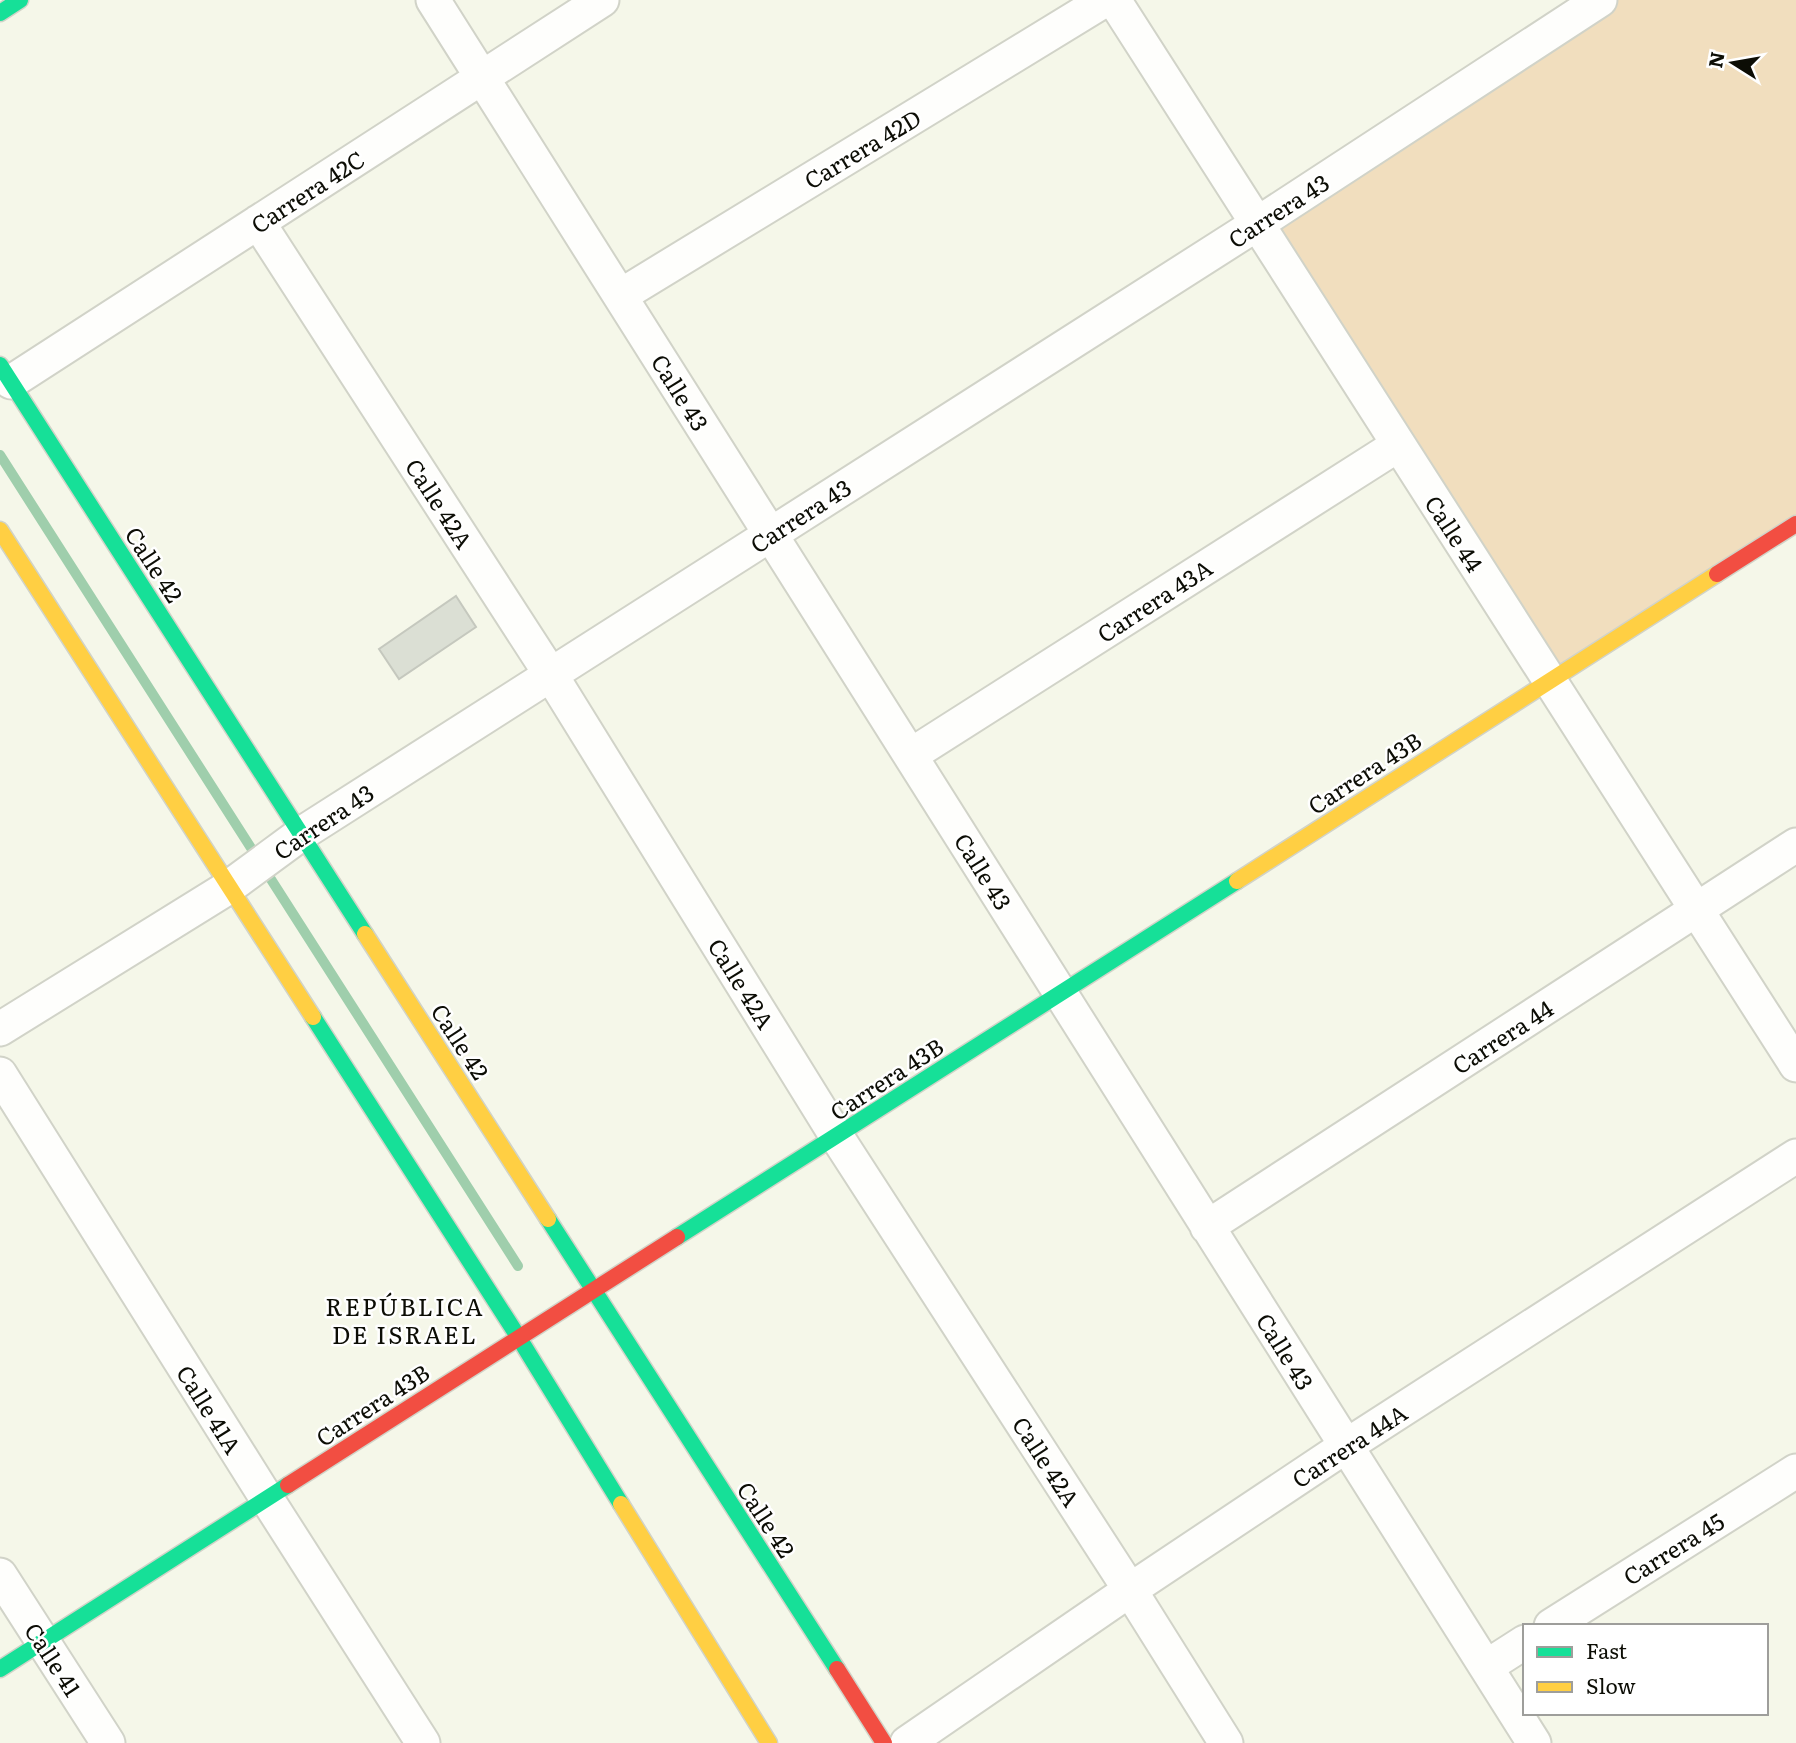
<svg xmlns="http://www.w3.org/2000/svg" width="1796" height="1743" font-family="Literata,serif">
  <rect width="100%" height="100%" fill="#f5f7e9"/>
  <path fill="#f1debe" d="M1600 0H1796V524L1550 681 1257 224Z"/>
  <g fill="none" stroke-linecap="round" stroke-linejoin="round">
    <path stroke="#9fceac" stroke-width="10" d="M0 455 518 1266"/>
  </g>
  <path fill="#dbdfd4" stroke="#c5c8be" stroke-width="2" d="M456 596 476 627 399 679 379 649Z"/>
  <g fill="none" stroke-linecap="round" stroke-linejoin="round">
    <g stroke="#d1d3c8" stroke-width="37">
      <path id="street" d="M433 0 1534 1743
        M1114 0 1796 1065
        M258 222 551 675 837 1137 1130 1590 1226 1743
        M620 296 1105 0
        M11 382 602 0
        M911 755 1398 445
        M0 1029 229 887 301 834 1257 224 1600 0
        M0 1074 267 1499 423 1743
        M1207 1227 1796 845
        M0 1575 108 1743
        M1551 1626 1796 1471
        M1486 1667 1525 1642
        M907 1743 1130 1590 1346 1446 1796 1156"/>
    </g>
    <g stroke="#d1d3c8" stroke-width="19">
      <path id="fast" d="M0 13 20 0
        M0 365 365 934
        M313 1017 519 1338 621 1504
        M548 1219 837 1669
        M677 1237 1237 881
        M0 1669 288 1485"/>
    </g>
    <g stroke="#d1d3c8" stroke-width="19">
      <path id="slow" d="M0 530 313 1017
        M1237 881 1717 574
        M365 934 548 1219
        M621 1504 769 1743"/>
    </g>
    <g stroke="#d1d3c8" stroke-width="19">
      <path id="jam" d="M1717 574 1796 524
        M288 1485 677 1237
        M837 1669 884 1743"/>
    </g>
    <use href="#street" stroke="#fefefc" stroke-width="33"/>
    <use href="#fast" stroke="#16e098" stroke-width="16"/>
    <use href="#slow" stroke="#ffcf43" stroke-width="16"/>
    <use href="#jam" stroke="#f24e42" stroke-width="16"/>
  </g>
  <g text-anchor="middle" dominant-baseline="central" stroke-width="5" stroke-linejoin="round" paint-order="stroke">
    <g font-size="23" fill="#0c0d05" stroke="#fff">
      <text transform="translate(862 148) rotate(-31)">Carrera 42D</text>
      <text transform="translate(307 191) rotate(-33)">Carrera 42C</text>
      <text transform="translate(1278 210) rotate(-33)">Carrera 43</text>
      <text transform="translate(681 392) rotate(58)">Calle 43</text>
      <text transform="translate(440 503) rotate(57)">Calle 42A</text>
      <text transform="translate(800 515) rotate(-33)">Carrera 43</text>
      <text transform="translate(1455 533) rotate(57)">Calle 44</text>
      <text transform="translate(155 564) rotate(57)">Calle 42</text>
      <text transform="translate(1154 600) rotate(-33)">Carrera 43A</text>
      <text transform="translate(1364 772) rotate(-33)">Carrera 43B</text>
      <text transform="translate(323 821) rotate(-34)">Carrera 43</text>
      <text transform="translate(984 871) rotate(58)">Calle 43</text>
      <text transform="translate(742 983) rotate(58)">Calle 42A</text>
      <text transform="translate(1502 1036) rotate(-33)">Carrera 44</text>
      <text transform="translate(461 1041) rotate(57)">Calle 42</text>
      <text transform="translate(886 1078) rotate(-33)">Carrera 43B</text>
      <text transform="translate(1286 1351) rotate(58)">Calle 43</text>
      <text transform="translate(372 1404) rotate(-33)">Carrera 43B</text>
      <text transform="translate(210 1409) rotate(58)">Calle 41A</text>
      <text transform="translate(1349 1445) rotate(-33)">Carrera 44A</text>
      <text transform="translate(1047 1461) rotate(57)">Calle 42A</text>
      <text transform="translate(767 1519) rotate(57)">Calle 42</text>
      <text transform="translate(1673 1548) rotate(-32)">Carrera 45</text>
      <text transform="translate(54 1659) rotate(57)">Calle 41</text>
    </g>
    <g font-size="24" letter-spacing="2" fill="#0c0d05" stroke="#fff">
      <text x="405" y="1305">REPÚBLICA<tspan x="405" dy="28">DE ISRAEL</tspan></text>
    </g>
  </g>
  <rect x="1523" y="1624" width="245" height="91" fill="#ffffff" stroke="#9e9e9b" stroke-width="2"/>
  <rect x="1537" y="1647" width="35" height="10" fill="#16e098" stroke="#9e9e9b" stroke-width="2"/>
  <text x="1586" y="1659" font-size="21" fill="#0c0d05">Fast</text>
  <rect x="1537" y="1682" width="35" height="10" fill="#ffcf43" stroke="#9e9e9b" stroke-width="2"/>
  <text x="1586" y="1694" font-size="21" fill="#0c0d05">Slow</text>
  <g transform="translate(1733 63) rotate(281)" stroke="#ffffff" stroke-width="5" paint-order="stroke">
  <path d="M0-5L12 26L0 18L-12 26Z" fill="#0c0d05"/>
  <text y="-10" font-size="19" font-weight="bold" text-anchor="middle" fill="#0c0d05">N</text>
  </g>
</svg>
